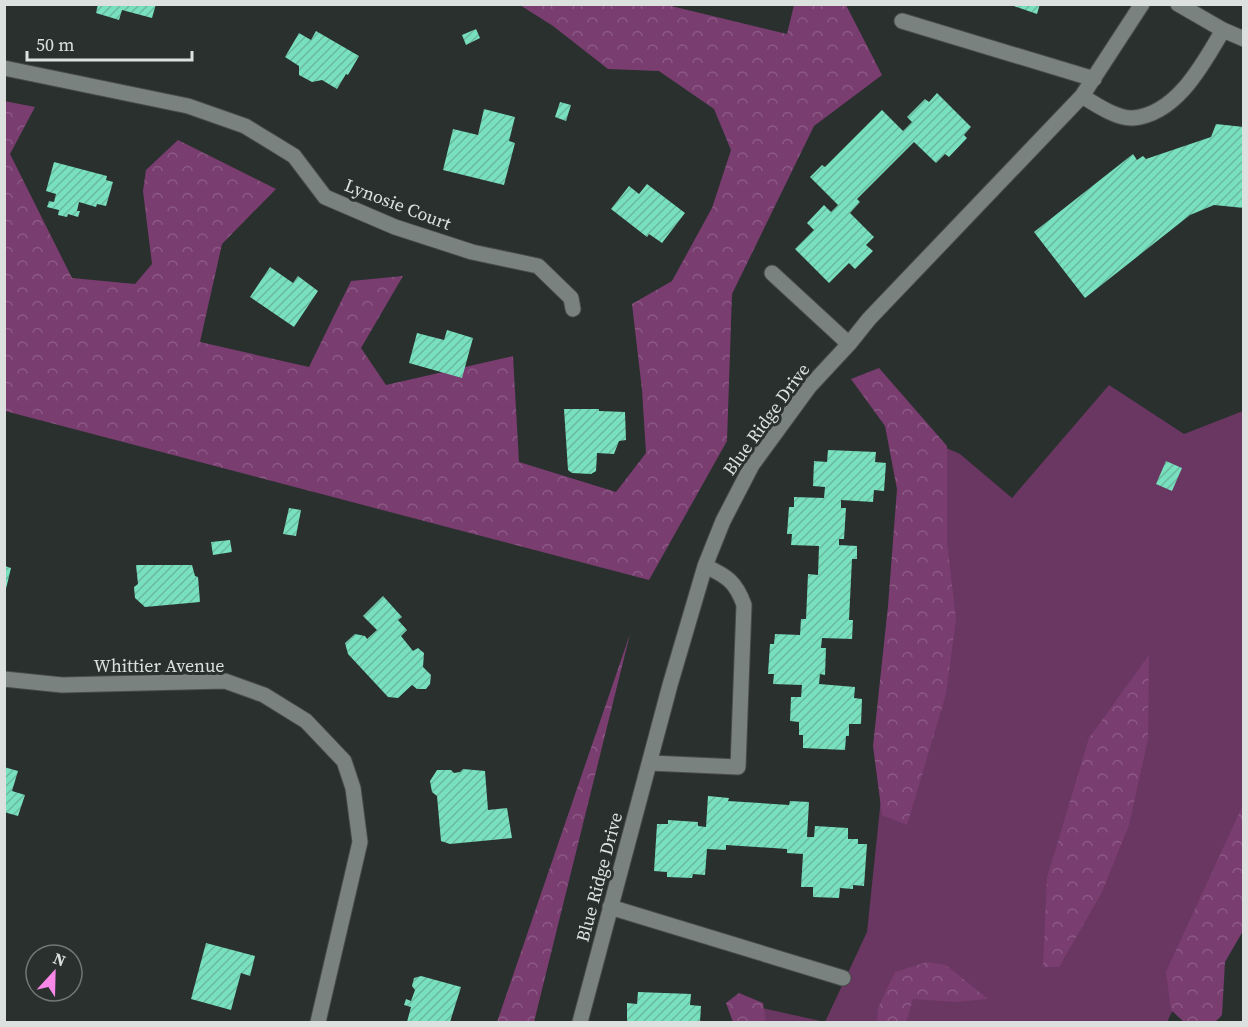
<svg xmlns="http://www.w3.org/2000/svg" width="1248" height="1027" font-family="'Source Serif 4',serif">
  <defs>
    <pattern id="forest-crowns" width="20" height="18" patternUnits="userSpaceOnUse" patternTransform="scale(1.5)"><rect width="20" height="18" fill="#793d70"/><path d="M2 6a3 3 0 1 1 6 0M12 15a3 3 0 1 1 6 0" fill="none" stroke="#8b5984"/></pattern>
    <pattern id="building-hatch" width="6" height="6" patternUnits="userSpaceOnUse" patternTransform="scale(1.5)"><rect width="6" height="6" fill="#78e0be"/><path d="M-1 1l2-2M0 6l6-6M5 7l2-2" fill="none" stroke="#6ab99f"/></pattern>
  </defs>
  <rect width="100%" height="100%" fill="#2a302e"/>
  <path fill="#6a3762" d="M1109 385 1184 434 1243 411V866L1167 1022H747L744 1004 825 1022 867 932 919 436 960 454 1012 498Z"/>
  <path fill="url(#forest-crowns)" d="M520 5H667L787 34 794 5H846L882 75 814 126 732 294 727 441 649 580 5 411 4 101 35 107 10 154 72 278 135 284 152 264 143 191 146 170 178 140 276 189 222 244 200 342 309 367 351 281 403 276 361 348 386 385 513 356 519 462 616 492 646 453 642 390 632 304 672 281 712 208 731 150 714 109 659 71 608 69 553 26Z
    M879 368 947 446V542L956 619 946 694 907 825 882 815 873 746 888 606 897 489 885 426 851 379Z
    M630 634 534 1022H497Z
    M1149 655 1148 739 1129 825 1102 892 1059 967H1043L1047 878 1089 738Z
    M1243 805V931L1225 962 1222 1015 1215 1022H1184L1171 1010 1166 972Z
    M927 962 946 965 988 999 956 1002 913 999 906 1022H877L878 1008 895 972Z
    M739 993 763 1003 766 1022H733L726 1003Z"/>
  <path fill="url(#building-hatch)" d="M98 4H156L152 18 122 10 119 20 96 13Z
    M1008 4H1040L1037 14Z
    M476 29 480 38 466 45 462 35Z
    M316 31 359 56 348 75 346 74 337 89 322 80 312 82 299 75V66L285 57 299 33 311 40Z
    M937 93 971 127 964 135 967 138 949 157 945 154 936 163 914 142 857 199 860 202 850 213 874 237 866 245 873 251 855 269 849 263 829 283 795 249 814 230 807 223 824 205 831 212 838 205 810 177 822 165 825 167 882 110 903 131 912 122 907 117 925 99 929 102Z
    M560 102 571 105 566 121 555 117Z
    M484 109 515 117 509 141 515 143 504 185 443 170 453 129 478 135Z
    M1216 124 1244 127V208L1214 205 1190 215 1085 298 1034 232 1133 154 1137 160 1143 156 1146 159 1211 137Z
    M54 162 107 176 106 180 113 182 106 206 97 204 96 207 79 202 77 211H80L78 217 68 214 67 217 58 215 59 210 47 207 49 201 54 202 56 194 46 191Z
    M647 184 685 213 662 243 649 234 647 237 611 209 629 186 639 194Z
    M270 267 293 283 298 276 318 291 294 327 250 297Z
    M447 330 473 338 462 378 409 363 417 333 444 340Z
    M564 409H599V411L625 412 626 440 619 441 614 454 597 453 596 471 591 474 572 473 568 470Z
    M828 450 876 452 875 462 886 463 884 491 874 490 873 502 841 500V508H846L844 539H839V545L857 546V559H852L849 620H853L852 639 822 638 821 648H826L825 675 820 674 819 684 855 687 854 698 862 699 861 724H849V736H846L845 750 803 748V735H799V722L790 721 791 697H801L802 685 773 684 774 674H768L770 644H774L775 634 800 635 801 619H806L808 574 818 575 819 546 791 545 792 534H787L789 507H794V497L824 498 825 487 813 486 814 461 827 462Z
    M1166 461 1182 468 1172 491 1156 484Z
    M289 508 301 510 296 536 283 534Z
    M230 540 232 552 213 555 211 542Z
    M136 565H192L195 576 198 577 200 602 145 607 135 598 134 587 138 584Z
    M5 566 11 568 5 593Z
    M383 596 402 617 398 620 407 630 401 636 413 651 418 648 424 653 423 667 431 675 430 684 426 689H417L412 685 398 698 388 697 348 654 345 643 355 634 365 636 367 639 377 630 363 616Z
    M4 767 18 771 12 791 25 795 18 816 4 812Z
    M463 769 485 771 488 810 507 808 512 838 450 844 441 841 437 796 432 792 430 781 437 770H451L454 773 460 772Z
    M708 796 729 798 728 801 789 805 790 801 809 802 807 837H814L815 826 848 828V839H858V844H867L864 886 853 885V889L840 888 839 898 813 897V887H801L803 854 787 853V849L726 845V850L707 849 705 875 693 874 692 878 667 877V872L654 871 657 824H668V820L698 822V826L706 827Z
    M206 943 255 956 250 976 241 973 231 1010 191 999Z
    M421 976 461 987 450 1022H407L411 1007 404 1005 406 999 411 1001 415 990 412 986 414 978Z
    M638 992 691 994 690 1005 701 1006 700 1022H627V1003L637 1004Z"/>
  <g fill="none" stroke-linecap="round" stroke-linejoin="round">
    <g stroke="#474c4a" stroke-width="17">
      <path id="street" d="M1178 4 1223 30 1244 39
        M902 21 1094 79
        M4 68 188 106 245 126 294 156 325 197 395 227 472 252 538 266 571 298 573 309
        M1082 96C1095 104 1117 119 1133 118 1177 114 1203 64 1223 30
        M772 273 849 344
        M4 679 62 685 225 681 264 695 306 721 344 761 353 788 360 842 318 1022
        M650 763 738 767 744 605C736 582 727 576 705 566
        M610 907 843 978
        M580 1022 670 685 705 566 723 521 752 465 809 387 849 344 869 319 1082 96 1142 4"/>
    </g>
    <use href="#street" stroke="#7a827f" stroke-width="15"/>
  </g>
  <g text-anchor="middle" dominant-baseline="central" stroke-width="6" stroke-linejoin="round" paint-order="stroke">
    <g font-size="18" fill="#dce1df" stroke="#2a302e">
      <text transform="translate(398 204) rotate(21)">Lynosie Court</text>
      <text transform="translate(766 419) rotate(-54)">Blue Ridge Drive</text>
      <text x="159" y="665">Whittier Avenue</text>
      <text transform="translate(599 877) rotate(-75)">Blue Ridge Drive</text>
    </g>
  </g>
  <rect width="1248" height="1027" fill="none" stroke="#dce1df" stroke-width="12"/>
  <g transform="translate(54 973) rotate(22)"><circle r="28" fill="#2a302e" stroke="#717775" stroke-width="1.5"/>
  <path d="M0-4.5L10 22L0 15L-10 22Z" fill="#f987e8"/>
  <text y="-9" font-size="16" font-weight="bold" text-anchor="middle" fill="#dce1df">N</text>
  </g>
  <path d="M27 51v9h165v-9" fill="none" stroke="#dce1df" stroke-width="3"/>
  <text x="36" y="51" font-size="18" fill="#dce1df" stroke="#2a302e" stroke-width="4.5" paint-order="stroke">50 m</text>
</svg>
